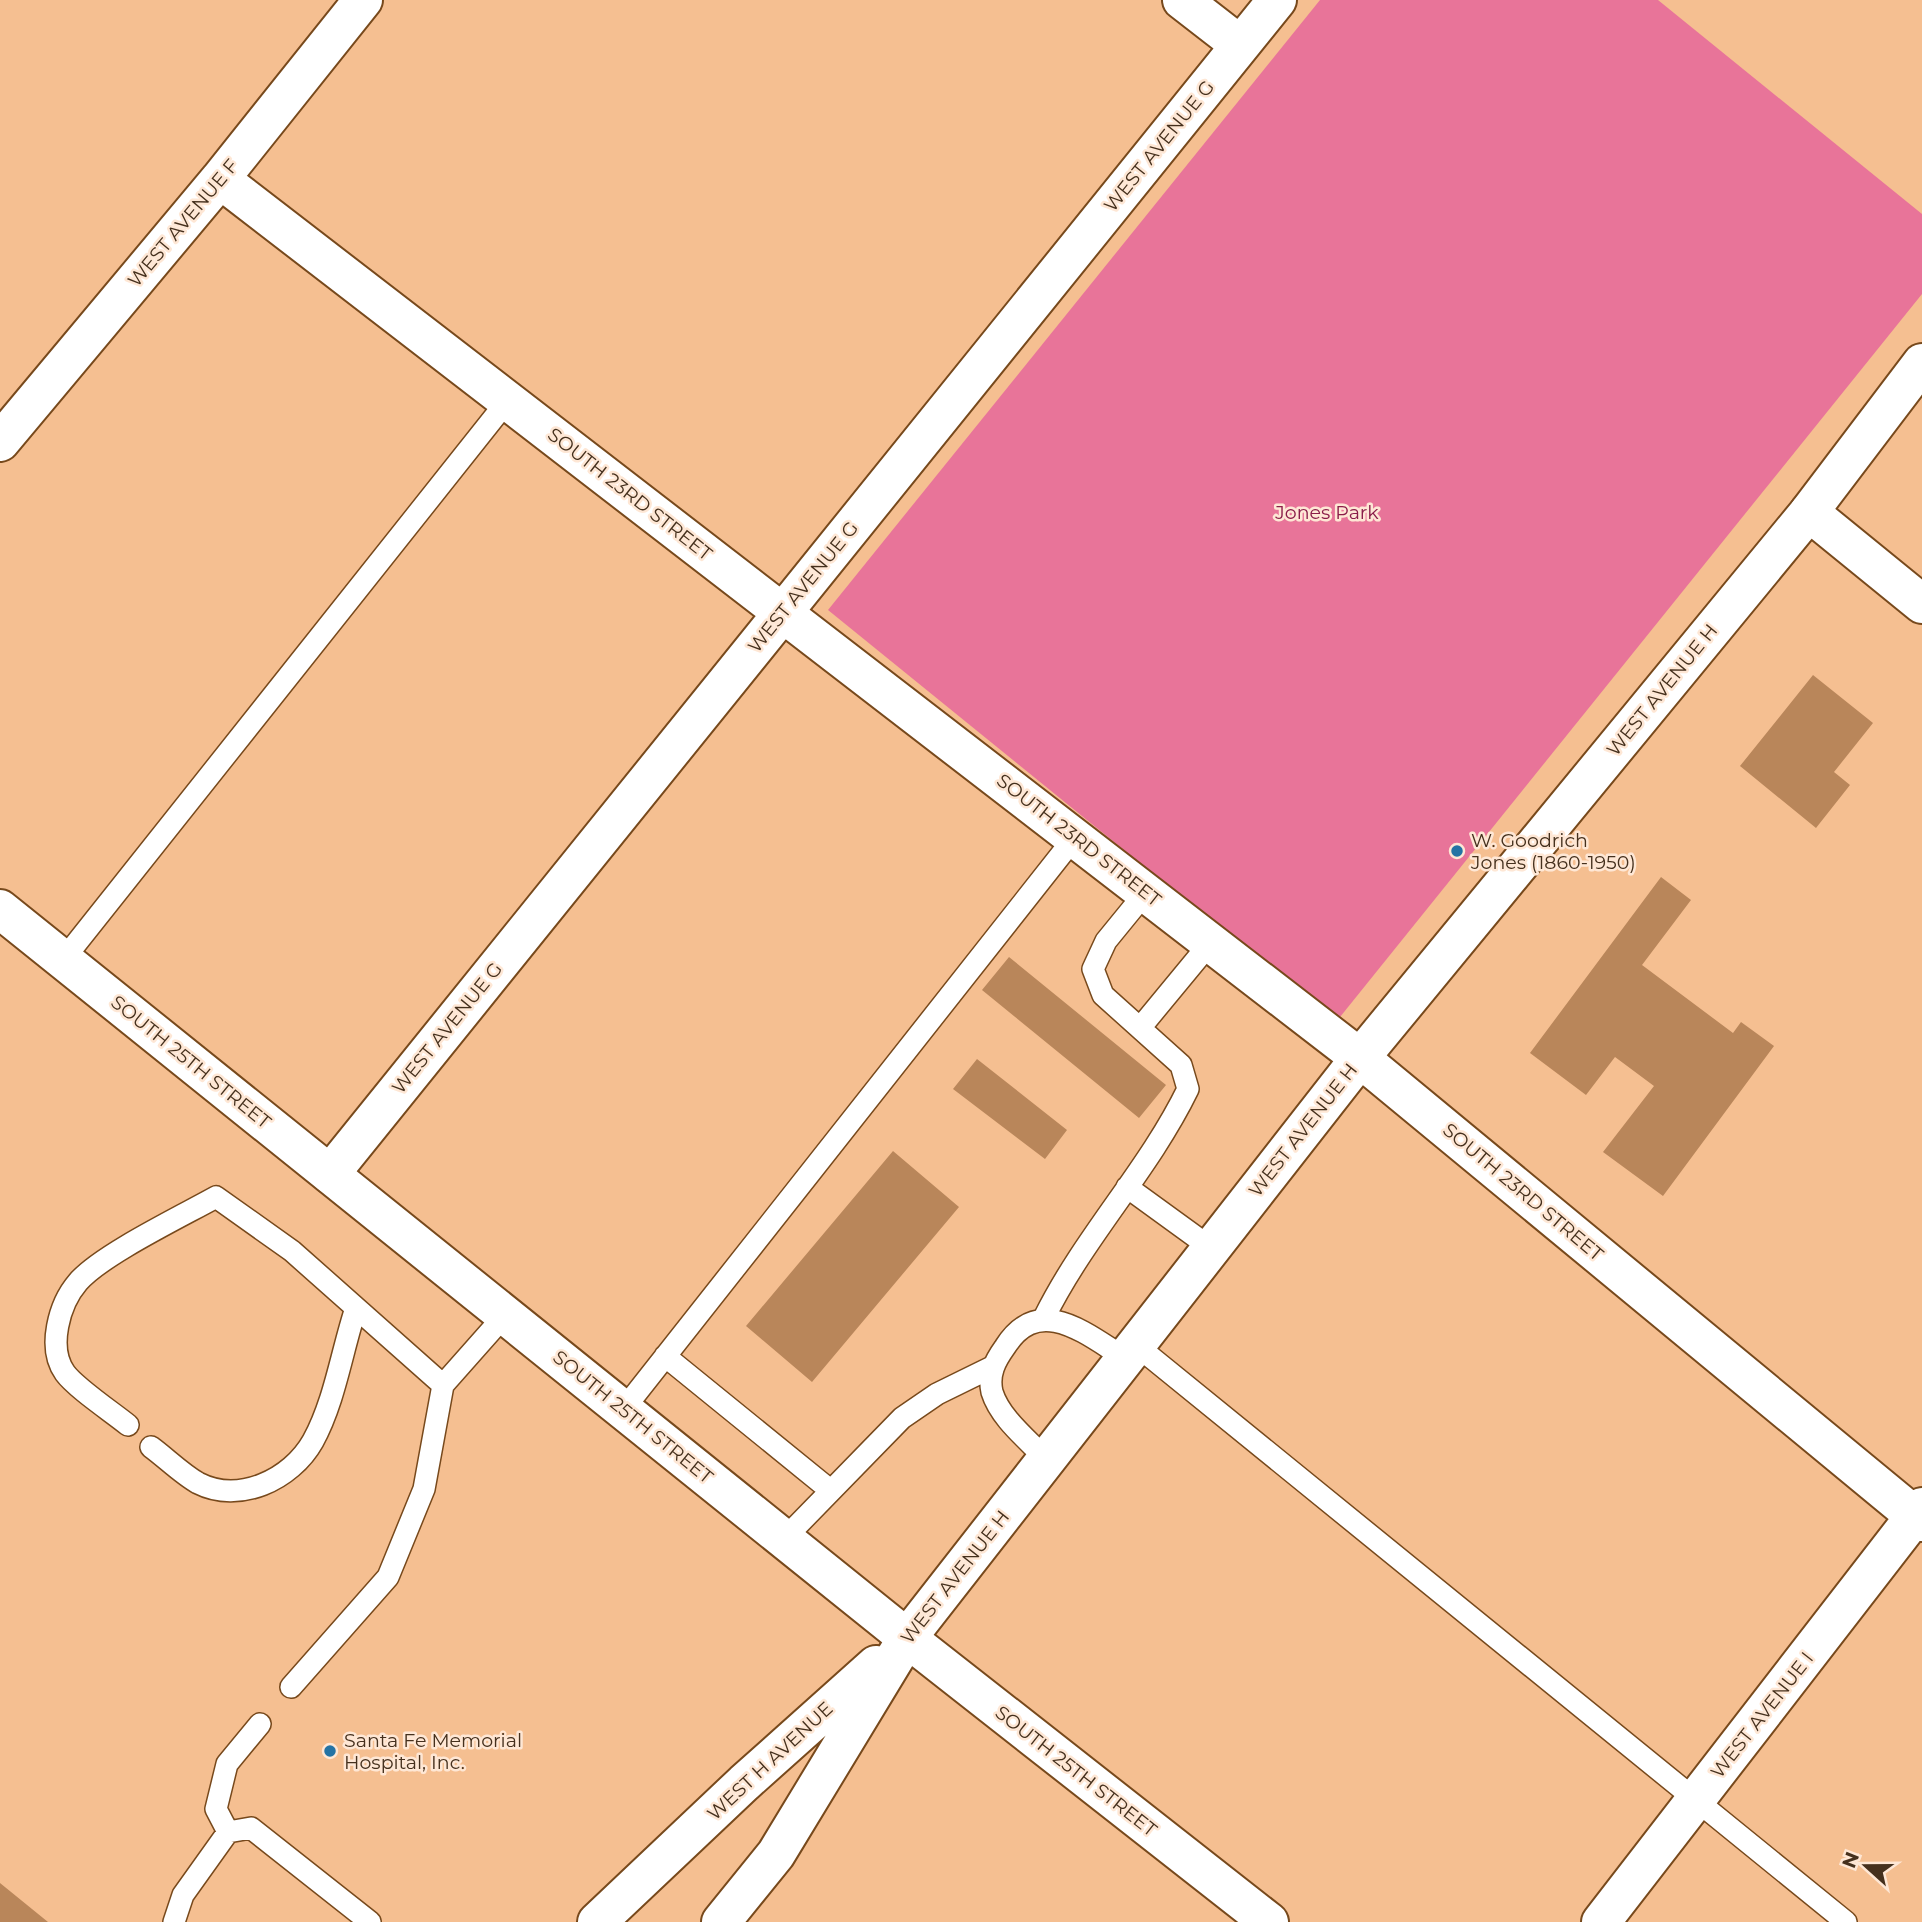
<svg xmlns="http://www.w3.org/2000/svg" width="1922" height="1922" font-family="Montserrat,sans-serif">
  <rect width="100%" height="100%" fill="#f5bf91"/>
  <path fill="#e87499" d="M1320 0H1658L1922 214V294L1336 1022 828 610Z"/>
  <path fill="#b9865a" d="M1813 675 1873 723 1834 772 1850 785 1816 828 1740 766Z
    M1661 877 1691 900 1642 965 1733 1033 1741 1022 1774 1046 1663 1196 1603 1152 1654 1086 1615 1057 1586 1095 1530 1053Z
    M1009 957 1166 1085 1139 1118 982 990Z
    M977 1059 1067 1130 1045 1159 953 1089Z
    M893 1151 959 1207 812 1382 746 1326Z
    M0 1883 48 1922H0Z"/>
  <g fill="none" stroke-linecap="round" stroke-linejoin="round">
    <g stroke="#77491c" stroke-width="24">
      <path id="service" d="M63 960 508 400
        M1140 1028 1211 942
        M1127 1187 1211 1248
        M1044 1318C1085 1235 1148 1171 1188 1089L1181 1065 1103 995 1093 969 1106 941 1146 892
        M1136 1345 1846 1922
        M665 1356 830 1490
        M623 1410 1075 837
        M128 1425C112 1412 76 1388 65 1373 47 1348 59 1304 78 1282 101 1255 182 1216 216 1197L292 1251 443 1385
        M151 1447C166 1458 182 1474 198 1483 239 1504 291 1480 313 1441 335 1401 342 1350 356 1308
        M1046 1459C1027 1439 1000 1418 992 1392 988 1374 995 1361 1005 1347 1039 1293 1086 1334 1125 1358
        M784 1539 902 1418 937 1394 992 1367
        M291 1687 388 1577 424 1489 443 1385 505 1315
        M228 1832 216 1809 227 1764 260 1724
        M174 1922 183 1895 228 1832 251 1828 370 1922"/>
    </g>
    <g stroke="#77491c" stroke-width="42">
      <path id="minor" d="M1182 0 1240 45
        M220 179 1360 1058 1922 1522
        M0 442 220 179 363 0
        M1809 512 1922 604
        M330 1174 1277 0
        M1601 1922 1922 1507"/>
    </g>
    <g stroke="#77491c" stroke-width="42">
      <path id="tertiary" d="M0 909 907 1638 1269 1922"/>
    </g>
    <g stroke="#77491c" stroke-width="42">
      <path id="secondary" d="M597 1922 744 1783 876 1665
        M721 1922 776 1854 907 1638 1360 1058 1809 512 1922 363"/>
    </g>
    <use href="#service" stroke="#fff" stroke-width="21"/>
    <use href="#minor" stroke="#fff" stroke-width="38"/>
    <use href="#tertiary" stroke="#fff" stroke-width="38"/>
    <use href="#secondary" stroke="#fff" stroke-width="38"/>
  </g>
  <g fill="#2473a4" stroke="#fee7d5" stroke-width="2.5">
    <circle cx="1457" cy="851" r="7"/>
    <circle cx="330" cy="1751" r="7"/>
  </g>
  <g text-anchor="middle" dominant-baseline="central" stroke-width="5" stroke-linejoin="round" paint-order="stroke">
    <g font-size="19" fill="#45301d" stroke="#fee7d5">
      <text transform="translate(1159 146) rotate(-51)">WEST AVENUE G</text>
      <text transform="translate(183 223) rotate(-50)">WEST AVENUE F</text>
      <text transform="translate(630 494) rotate(38)">SOUTH 23RD STREET</text>
      <text transform="translate(803 587) rotate(-51)">WEST AVENUE G</text>
      <text transform="translate(1662 690) rotate(-51)">WEST AVENUE H</text>
      <text transform="translate(1079 840) rotate(38)">SOUTH 23RD STREET</text>
      <text transform="translate(447 1028) rotate(-51)">WEST AVENUE G</text>
      <text transform="translate(191 1062) rotate(39)">SOUTH 25TH STREET</text>
      <text transform="translate(1303 1130) rotate(-52)">WEST AVENUE H</text>
      <text transform="translate(1523 1192) rotate(40)">SOUTH 23RD STREET</text>
      <text transform="translate(633 1417) rotate(39)">SOUTH 25TH STREET</text>
      <text transform="translate(955 1577) rotate(-52)">WEST AVENUE H</text>
      <text transform="translate(1762 1715) rotate(-52)">WEST AVENUE I</text>
      <text transform="translate(770 1761) rotate(-43)">WEST H AVENUE</text>
      <text transform="translate(1076 1771) rotate(38)">SOUTH 25TH STREET</text>
    </g>
    <g font-size="19" fill="#8a1c49" stroke="#fee7d5">
      <text x="1327" y="512">Jones Park</text>
    </g>
    <g font-size="19" fill="#45301d" stroke="#fee7d5" text-anchor="start">
      <text x="1471" y="840">W. Goodrich<tspan x="1471" dy="22">Jones (1860-1950)</tspan></text>
      <text x="344" y="1740">Santa Fe Memorial<tspan x="344" dy="22">Hospital, Inc.</tspan></text>
    </g>
  </g>
  <g transform="translate(1866 1866) rotate(291)" stroke="#fee7d5" stroke-width="5" paint-order="stroke">
  <path d="M0-5L12 26L0 18L-12 26Z" fill="#45301d"/>
  <text y="-10" font-size="19" font-weight="bold" text-anchor="middle" fill="#45301d">N</text>
  </g>
</svg>
